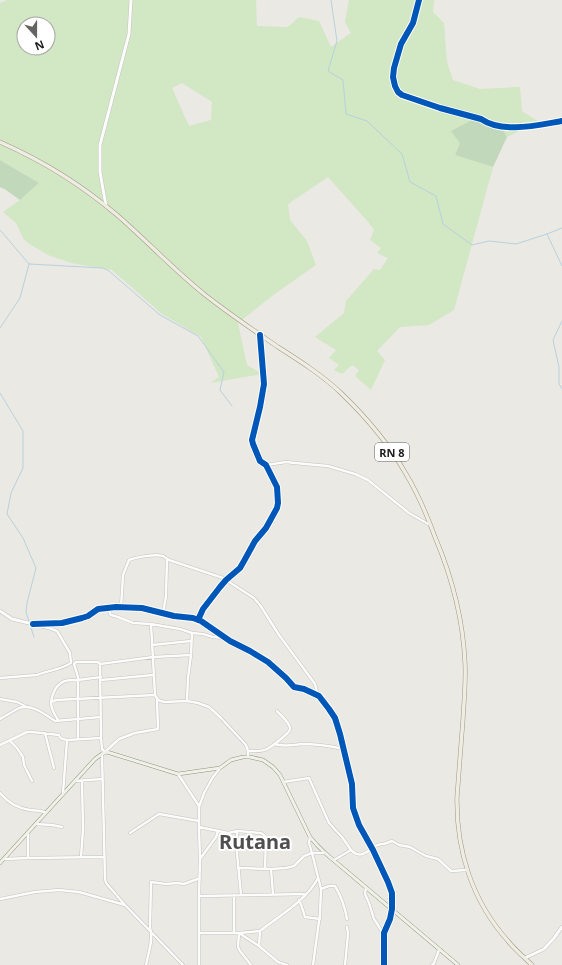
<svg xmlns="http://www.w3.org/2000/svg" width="562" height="965" font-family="'Noto Sans',sans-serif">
  <rect width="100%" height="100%" fill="#eae9e4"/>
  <path fill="#d2e7c3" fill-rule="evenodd" d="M7 0H256L257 26 288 27 299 17 319 21 331 47 351 33 345 22 349 0H434L433 12 444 23 447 62 453 80 480 89 520 87 522 111 539 122 507 137 502 128 460 143 455 155 493 167 454 310 429 325 400 327 377 351 385 360 371 390 355 376 359 370 352 365 342 374 334 370 339 365 329 358 336 350 315 337 344 313 346 301 374 269 380 270 388 258 377 253 381 248 370 240 374 230 369 223 328 177 288 204 290 220 307 241 316 265 276 293 238 323 247 365 262 374 210 383 219 377 201 337 162 314 112 270 71 263 48 255 28 243 23 238 16 223 3 212 20 200 39 183 0 160V3ZM24 24H48V48H24ZM182 83 212 102 211 120 189 126 172 88Z"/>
  <path fill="#c1d8ba" d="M474 119 502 128 507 137 493 167 455 155 460 143 451 131Z
    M0 160 39 183 20 200 6 190 0 187Z"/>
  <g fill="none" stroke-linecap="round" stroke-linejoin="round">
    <path stroke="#b8d1dd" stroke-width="1" d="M331 0 337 41 328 71 343 80 346 114 367 121 402 154 410 182 436 196 443 224 472 245 489 241 516 244 547 234 562 228
      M0 230 29 264 103 268 109 271 160 315 198 336 224 372 220 390 232 406
      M547 234 562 266
      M562 321 553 340 559 367V384L562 389
      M0 328 20 298 29 264
      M0 393 23 431V468L11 493 7 514 23 538 36 568 27 603 26 612 34 637"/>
    <g stroke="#c3c2c0" stroke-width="3.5">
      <path id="minor" d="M419 0 413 23 401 44 394 68 393 77 395 86 398 92 402 95 440 108 481 119C503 134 538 125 562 121
        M266 465 286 462 295 463 328 466 355 474 368 480 409 513 430 525
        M121 607 123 575 129 560C136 557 155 554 163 556 164 557 168 559 169 560L223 578 254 598 260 605 279 635 315 684 318 696
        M110 608V614L111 615 118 617 133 623 151 624 180 629 192 633 203 634 213 637 225 638
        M163 613 166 596 167 559
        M198 620 203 609 220 587 226 580 240 568 244 561 255 541 266 528 277 508 278 503 277 487 266 465 260 461 253 444 252 440 260 407 264 384 260 335
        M151 624 155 695
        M152 645 191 641
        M100 664 101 738 102 749 105 752 119 739 135 733 158 729 157 699
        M0 678 37 675C49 670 60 670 71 663L70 653 57 631 49 628 34 625
        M101 680 153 675
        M0 699 17 702 25 706
        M187 701 188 678 191 655 192 633
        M51 702C52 694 56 684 65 681 69 680 74 680 78 680 86 679 93 678 101 677
        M0 719 19 708C33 704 44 714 55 721L101 717
        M58 720C54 714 51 709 51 702L56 700 155 695 158 700 164 702 187 701 198 703 209 707 221 718 246 745 248 751V757
        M45 733 54 768
        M78 739V677L74 664 76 662H98L100 664 153 657 191 655
        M10 741 17 748 23 757 24 765 32 781
        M274 744C284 747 292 745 302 744 317 744 330 746 344 749
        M0 745 27 732H32L59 735C60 739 62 739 67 740L101 738
        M248 751C255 751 261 752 267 749 271 747 290 733 290 729 290 722 281 716 277 711
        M102 754 105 879 106 883 125 905
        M178 774 199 806
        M75 781 102 779
        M283 782 309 778 329 823 342 837 351 850
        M0 793C8 803 17 808 30 810 36 811 41 810 46 813
        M63 793 67 740
        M36 824 52 825 62 827
        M199 827 228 833 237 831
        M28 832V858L104 857
        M130 833 159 814 199 821
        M310 837 309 843 312 853 321 889 320 914 313 965
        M372 847 381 844H384L392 841 399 845 410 847 426 856 438 859 451 871 467 870
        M81 857 83 829 82 781
        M4 859 28 858
        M200 859 216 837 218 831
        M334 860 351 850C359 858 364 854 372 849
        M238 868 271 869
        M366 887 365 894 369 903 374 919 383 933
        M321 889 329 886H335C341 896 345 907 347 919
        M273 894 271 869 286 868 294 866 304 856 312 853H324
        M241 895 237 853V831L261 833 264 835 266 838 265 869
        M199 896 306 894
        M0 899 35 892 59 890 79 892 125 905 183 965
        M299 900C302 906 303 911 305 917L320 919
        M234 932V895
        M199 933H239L259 946 278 962 287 965
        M259 946 260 931C279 916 307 900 318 878
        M146 965C148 955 154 937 150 928L151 882 166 884 177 883 184 884 200 878
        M199 965V896L200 859 199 827V807L204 793 213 777 220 768
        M251 965 240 951 238 947 239 933 260 931
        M345 965 348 934 347 927
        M384 965V933L390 919 392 909
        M432 965 434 963 439 950"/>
    </g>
    <g stroke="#c3c2c0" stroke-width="4">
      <path id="tertiary" d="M106 206 100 172V145L129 34 131 0
        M0 611 12 619 33 624 62 623 82 618 88 616 98 609 116 607 142 608 174 616 193 618 201 621 230 641 250 651 268 662 286 678 294 687 304 689 319 696 329 709 335 718 340 734 352 784 353 808 359 825 373 850 388 882 392 893V909
        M525 958 544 949 554 938 562 927"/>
    </g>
    <g stroke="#8f937d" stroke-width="4">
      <path id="secondary" d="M0 863 95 759 102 754 107 752 178 774 220 768 231 760 243 757H250L263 760 273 767 280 775 310 837 317 845 325 853 458 965"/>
    </g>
    <g stroke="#9f9982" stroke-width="4.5">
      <path id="primary" d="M0 142C41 160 83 186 117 215 147 241 174 270 204 294 228 313 253 330 278 347 300 361 322 375 341 393 366 417 389 444 406 474 418 494 427 515 435 537 452 577 463 619 465 663 466 681 464 700 463 719 461 745 459 771 457 797 456 850 472 901 508 941 515 950 524 957 532 965"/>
    </g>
    <use href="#minor" stroke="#fcfcfb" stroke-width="2.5"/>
    <use href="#tertiary" stroke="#fcfcfb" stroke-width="3"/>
    <use href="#secondary" stroke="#f0f2e9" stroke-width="3"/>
    <use href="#primary" stroke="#efece3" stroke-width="3.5"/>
    <g stroke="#fff" stroke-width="8">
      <path id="cycleway" d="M419 0 413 23 401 44 394 68 393 77 395 86 398 92 402 95 440 108 481 119C503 134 538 125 562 121
        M198 620 203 609 220 587 226 580 240 568 244 561 255 541 266 528 277 508 278 503 277 487 266 465 260 461 253 444 252 440 260 407 264 384 260 335
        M33 624 62 623 82 618 88 616 98 609 116 607 142 608 174 616 193 618 201 621 230 641 250 651 268 662 286 678 294 687 304 689 319 696 329 709 335 718 340 734 352 784 353 808 359 825 373 850 388 882 392 893V909L390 919 384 933V965"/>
    </g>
    <use href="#cycleway" stroke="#0057b8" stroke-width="6"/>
  </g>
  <g text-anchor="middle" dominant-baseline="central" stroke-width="4" stroke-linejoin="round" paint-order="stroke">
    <rect fill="#fff" stroke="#606060" stroke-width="1" x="375" y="443" width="34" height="18" rx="3"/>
    <g font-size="11" font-weight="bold" fill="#1c1c1c">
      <text x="392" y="452">RN 8</text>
    </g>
    <g font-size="20" font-weight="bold" fill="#4f4f4f" stroke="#fff">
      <text x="255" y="841">Rutana</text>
    </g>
  </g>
  <g transform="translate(36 36) rotate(159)"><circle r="19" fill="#ffffff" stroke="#a4a4a4"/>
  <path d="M0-3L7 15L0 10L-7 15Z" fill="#646462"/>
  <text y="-6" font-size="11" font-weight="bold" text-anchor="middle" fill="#1c1c1c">N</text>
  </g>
</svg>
